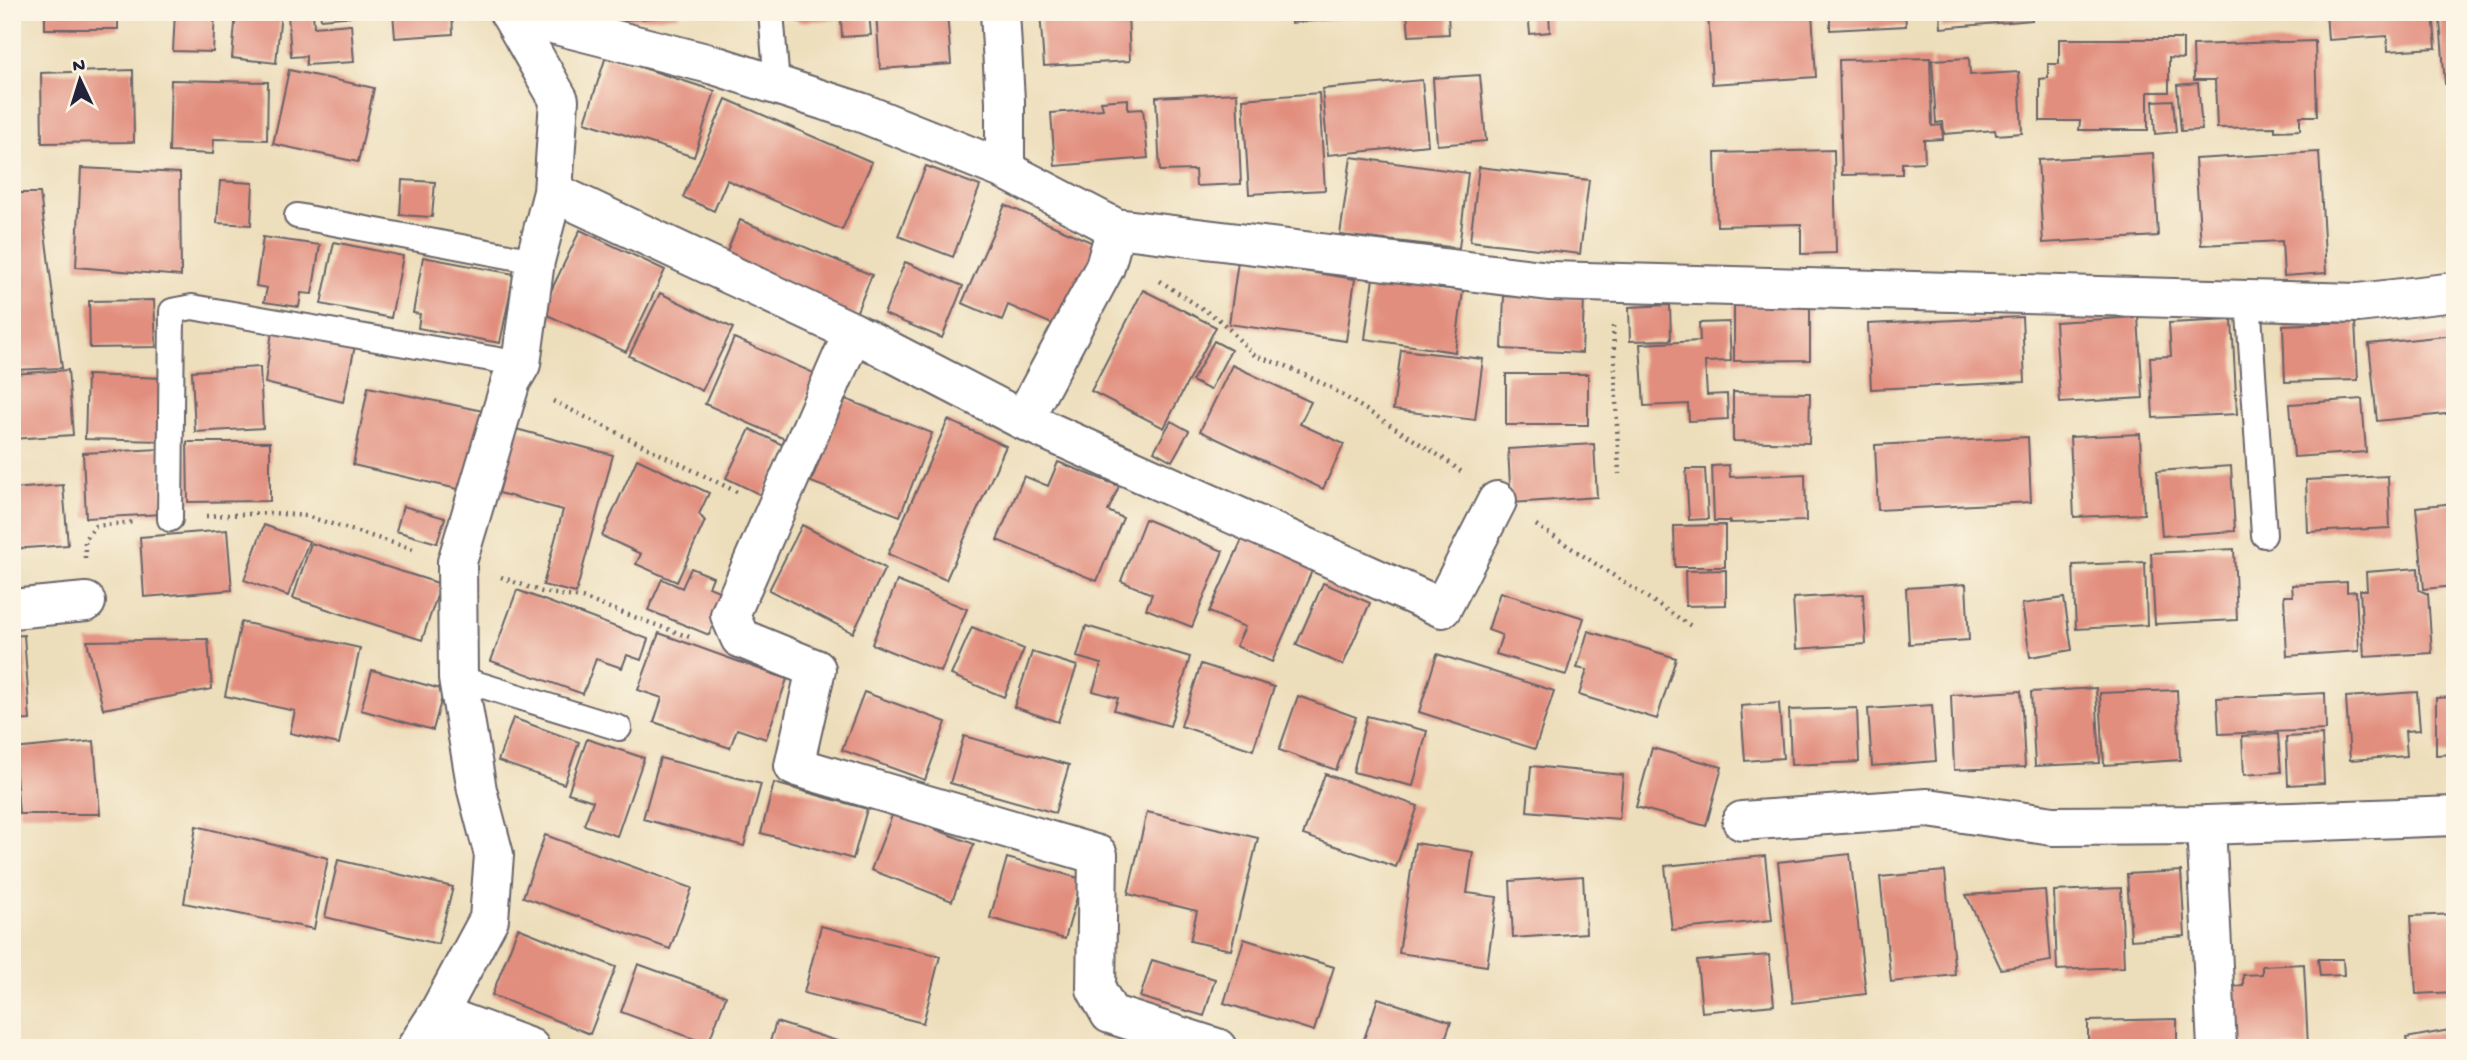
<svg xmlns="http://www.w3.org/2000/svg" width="2467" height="1060" font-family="'Gochi Hand',sans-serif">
  <rect width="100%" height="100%" fill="#fcf5e5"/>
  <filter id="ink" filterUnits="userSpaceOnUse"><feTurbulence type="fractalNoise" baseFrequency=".0143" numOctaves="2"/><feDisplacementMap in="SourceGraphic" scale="14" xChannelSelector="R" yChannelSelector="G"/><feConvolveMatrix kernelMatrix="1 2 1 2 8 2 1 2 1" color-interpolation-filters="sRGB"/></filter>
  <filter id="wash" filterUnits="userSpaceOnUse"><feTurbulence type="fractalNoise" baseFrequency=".00686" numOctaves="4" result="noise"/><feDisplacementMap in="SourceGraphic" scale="28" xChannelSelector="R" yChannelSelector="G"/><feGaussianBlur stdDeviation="1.57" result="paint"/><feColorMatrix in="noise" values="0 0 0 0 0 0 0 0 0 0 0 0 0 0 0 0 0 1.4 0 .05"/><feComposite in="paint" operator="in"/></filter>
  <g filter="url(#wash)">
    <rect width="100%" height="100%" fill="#eddebb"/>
    <g id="blocks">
      <path fill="#e28e7e" d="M45 12H118V29H45Z
        M175 12H215L213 52 173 51Z
        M236 12H281L276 63 232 58Z
        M313 12 314 27 351 24 354 62 306 65V56L291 57 288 14Z
        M320 12H377V14L321 19Z
        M393 12H452L453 34 395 38Z
        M611 12H678L679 16 611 21Z
        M797 12H869L871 35 842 37 841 19 798 22Z
        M876 12H947L951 64 880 69Z
        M1040 12H1128L1130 61 1044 66Z
        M1290 12H1392V14L1291 23Z
        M1407 12H1448L1449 34 1409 36Z
        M1528 12H1549L1550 32 1530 34Z
        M1708 12H1812L1816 77 1712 84Z
        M1830 12H1905L1906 26 1830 30Z
        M1940 12H2032V20L1941 28Z
        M2326 12H2433L2436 48 2388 51 2387 36 2328 40Z
        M2455 20V83L2445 84 2440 21Z
        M2059 39H2183V59L2169 58V92H2148V130H2079L2080 121H2040V79L2048 78V64H2059Z
        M2315 41 2317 116H2300V130L2275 131V127L2217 128 2215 80H2194L2193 45Z
        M606 56 715 91 694 157 585 122Z
        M1930 58 1932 126 1942 125 1943 139 1924 140 1925 162 1902 163V174L1842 175 1839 60Z
        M1969 58 1970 75 2019 72 2022 133 1996 135 1995 130 1944 134 1943 122 1936 123 1932 60Z
        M133 70 134 142 42 143 41 73Z
        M289 70 374 88 358 162 273 144Z
        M1480 75 1486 141 1437 145 1433 78Z
        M171 80 268 82 267 140 214 139 213 154 169 152Z
        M1422 80 1428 145 1328 155 1322 89Z
        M2198 83 2202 130 2181 131 2177 85Z
        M1237 93 1241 184 1196 186 1195 170 1160 171 1156 97Z
        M1319 93 1325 190 1249 194 1243 99Z
        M12 96H17L14 144H12Z
        M726 99 872 162 842 230 727 180 714 211 683 197Z
        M1128 99V110L1143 109 1148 158 1055 166 1051 113 1103 109 1101 101Z
        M2173 100 2176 132 2155 134 2153 101Z
        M1834 150 1836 253 1801 254V224L1717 226 1715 153Z
        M2319 152 2326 273 2284 276 2282 241 2201 245 2195 159Z
        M2153 153 2158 236 2043 243 2038 160Z
        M1351 157 1468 173 1459 248 1340 235Z
        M926 166 980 186 953 257 898 236Z
        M1479 167 1589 180 1580 254 1470 241Z
        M81 168 180 173 181 276 76 267Z
        M402 180 435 182 432 217 400 215Z
        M220 181 253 183 251 225 217 223Z
        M12 193H40L62 368 12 370Z
        M1005 205 1098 245 1061 328 1008 305 1002 320 962 303Z
        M740 220 872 275 855 316 723 261Z
        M580 230 665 270 626 352 541 312Z
        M263 237 320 245 312 294 301 293 299 307 264 302 267 288 256 286Z
        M334 242 403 256 391 318 321 304Z
        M423 257 514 274 500 343 418 328 420 314 413 313Z
        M1238 261 1355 279 1346 341 1229 324Z
        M905 262 963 286 942 338 884 314Z
        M1373 278 1463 291 1455 352 1365 339Z
        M1143 290 1216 327 1164 428 1091 391Z
        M660 293 733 328 702 391 629 356Z
        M1504 296 1584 299 1582 353 1502 349Z
        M154 300 156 347 90 348 89 301Z
        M1734 304H1810V360L1734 361Z
        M1670 305 1671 340 1630 341 1629 307Z
        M2022 317 2025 382 1871 389 1868 324Z
        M2138 317 2143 398 2060 403 2055 322Z
        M2232 320 2237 414 2153 418 2150 357 2171 356 2169 323Z
        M1729 322 1731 361 1705 362 1707 395 1727 394 1728 419 1689 421 1688 404 1644 406 1640 344 1700 341 1699 323Z
        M2355 322 2358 380 2285 382 2283 325Z
        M272 331 355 346 343 402 265 383Z
        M2455 335V413L2377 421 2369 344Z
        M734 338 816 374 787 440 705 404Z
        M1214 341 1231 350 1210 390 1192 381Z
        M1401 350 1483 359 1475 420 1393 410Z
        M1232 365 1311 402 1300 424 1344 444 1323 489 1200 431Z
        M260 367 263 428 195 432 192 371Z
        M68 370 73 435 12 439V374Z
        M1506 374H1588V425H1506Z
        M87 375 163 378 162 441 85 439Z
        M368 387 483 411 462 490 353 465Z
        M1733 392 1810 393 1809 443 1733 441Z
        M843 398 932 433 900 516 811 482Z
        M2362 399 2366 452 2294 457 2290 404Z
        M948 420 1006 446 946 580 888 554Z
        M1171 421 1189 431 1172 461 1154 451Z
        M516 429 613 455 576 593 543 585 563 510 499 493Z
        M750 429 787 447 763 496 726 478Z
        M2140 434 2144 514 2074 517 2070 437Z
        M2028 437 2031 502 1878 510 1875 445Z
        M187 442H270V501L188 502Z
        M1594 444 1597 497 1511 503 1508 449Z
        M160 449 163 514 86 518 83 453Z
        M637 459 709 493 699 514 705 521 677 582 636 564 641 554 602 536Z
        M1058 462 1119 486 1108 511 1123 518 1097 581 997 540 1024 476 1048 486Z
        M1729 465 1730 477 1805 474 1806 521 1729 523 1730 521H1714L1712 466Z
        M2231 466 2235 531 2162 536 2157 471Z
        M1686 469H1705L1708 519 1689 520Z
        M2388 476 2390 528 2308 532 2306 480Z
        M63 485 68 545 12 549V489Z
        M2455 503V586L2424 589 2416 507Z
        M403 506 445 518 437 543 396 531Z
        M1145 519 1223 551 1192 627 1146 609 1152 594 1121 581Z
        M264 525 309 541 288 596 244 580Z
        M802 525 885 568 853 633 769 590Z
        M1725 525V567H1675L1674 526Z
        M227 530 232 590 144 597 140 537Z
        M1245 533 1315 564 1272 662 1236 646 1245 627 1209 612Z
        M311 543 441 584 422 640 293 598Z
        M2234 549 2237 620 2155 624 2151 553Z
        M2145 562 2147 625 2076 629 2073 565Z
        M691 568 713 577 709 587 726 594 709 635 648 610 662 579 682 588Z
        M2418 568 2419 590 2428 594 2432 653 2364 657 2360 590H2367L2366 572Z
        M1726 570V605L1686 606 1685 571Z
        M897 581 967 609 941 672 872 644Z
        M2347 582V592L2356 591 2359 651 2287 656 2284 596H2293L2292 585Z
        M1323 583 1370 603 1343 665 1296 645Z
        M1966 584 1969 640 1909 644 1906 588Z
        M517 590 648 639 641 660 627 655 622 668 596 659 583 694 491 661Z
        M1500 592 1584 618 1566 675 1496 654 1502 635 1488 630Z
        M1863 594 1866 644 1796 649 1793 598Z
        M2064 598 2072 650 2030 657 2022 604Z
        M241 622 360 648 339 744 290 733 295 711 225 696Z
        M1086 626 1190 657 1170 726 1114 710 1118 698 1093 691 1101 664 1077 657Z
        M972 627 1024 649 1004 697 951 675Z
        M1588 631 1676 658 1657 719 1579 695 1587 670 1577 668Z
        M659 633 787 679 766 739 737 729 730 748 654 722 662 698 638 690Z
        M24 635 30 720 12 721V636Z
        M208 639 212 689 103 709 87 641Z
        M1032 652 1077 666 1058 722 1014 707Z
        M1437 654 1554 691 1535 749 1419 712Z
        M1201 664 1274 687 1253 750 1181 726Z
        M372 670 444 690 433 730 361 710Z
        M2096 688 2100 763 2035 766 2031 692Z
        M2177 690 2180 760 2104 765 2100 693Z
        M2021 691 2025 767 1954 770 1951 695Z
        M864 692 946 722 925 780 842 750Z
        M2417 692 2420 730 2405 731 2407 756 2350 760 2346 697Z
        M2325 693 2326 730 2219 734 2217 698Z
        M1298 696 1356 717 1336 770 1279 750Z
        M2455 697V754L2436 755V698Z
        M1779 703 1783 758 1745 761 1741 706Z
        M1932 705 1936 761 1872 766 1868 709Z
        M1857 708 1859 762 1791 765 1789 710Z
        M1367 716 1427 731 1413 786 1353 772Z
        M513 718 579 742 564 784 498 761Z
        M2278 734 2281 772 2244 775 2242 736Z
        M2322 735 2324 783 2288 785 2286 737Z
        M964 736 1069 765 1055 813 950 783Z
        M587 739 644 758 617 836 584 825 593 801 568 793Z
        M94 741 100 814H19L14 749Z
        M1652 748 1722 767 1706 826 1636 807Z
        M660 758 761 784 744 846 643 819Z
        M1531 766 1623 775 1619 819 1527 811Z
        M1325 774 1418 806 1396 867 1303 835Z
        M774 783 867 809 853 859 761 833Z
        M1147 812 1258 838 1231 950 1190 941 1197 911 1128 894Z
        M893 813 974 844 952 901 871 870Z
        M196 826 328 858 314 929 184 903Z
        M545 835 692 888 670 949 523 897Z
        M1415 843 1473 852 1467 893 1497 897 1487 966 1399 953Z
        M1850 854 1866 994 1793 1003 1778 862Z
        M1765 856 1772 920 1672 930 1665 866Z
        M1007 858 1082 879 1065 939 990 918Z
        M338 860 453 887 438 944 325 917Z
        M1945 871 1955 975 1891 982 1880 877Z
        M2181 871 2185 936 2131 940 2127 874Z
        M1583 876 1586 933 1513 938 1510 881Z
        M2121 888 2124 967 2057 970 2054 891Z
        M2045 890 2051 961 2001 969 1966 895Z
        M2455 914V992L2416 994 2411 916Z
        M821 926 940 956 923 1023 804 993Z
        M518 928 616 967 590 1034 492 995Z
        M1244 939 1334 967 1314 1031 1224 1003Z
        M1769 955 1774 1005 1702 1012 1697 961Z
        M2318 959H2343L2344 975 2320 976Z
        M1152 960 1215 979 1204 1016 1140 997Z
        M638 964 726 996 708 1044 621 1012Z
        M2304 964 2308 1047 2229 1048 2226 987 2243 986V975L2262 974V966Z
        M1378 998 1451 1022 1442 1048H1361Z
        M2177 1019V1048H2088V1021Z
        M776 1022 840 1042 838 1048H768Z
        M2455 1029V1048H2408L2406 1038Z"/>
    </g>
  </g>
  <g filter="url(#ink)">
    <use href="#blocks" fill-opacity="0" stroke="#696468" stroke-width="2"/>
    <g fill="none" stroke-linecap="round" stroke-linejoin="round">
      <g stroke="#696468" stroke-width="28">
        <path id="lane" d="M771 12 777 85
          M297 216 535 261
          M2248 299 2264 535
          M170 519 172 311 192 307 521 364
          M458 678 619 728"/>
      </g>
      <g stroke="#696468" stroke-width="42">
        <path id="street" d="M1000 12 1005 101V170L1116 228 1549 281 2358 303 2455 292
          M509 13 714 65 860 112 1005 170
          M553 192 853 332 1023 420 1105 267 1116 228
          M853 332 730 615 740 638 816 669 794 766 1098 855 1096 989 1110 1014 1217 1048
          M1023 420 1442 608 1497 501
          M12 609 86 602
          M1742 821 1928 808 2053 826 2206 825 2455 816
          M2206 825 2217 1048
          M438 1014 530 1048
          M416 1048 438 1014 489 919 494 855 477 790 458 678 457 562 511 381 521 364 535 261 553 192 559 100 509 12"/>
      </g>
      <path stroke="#696468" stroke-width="4.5" stroke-dasharray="2 5" stroke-linecap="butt" d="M1160 281 1221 321 1255 356 1286 366 1328 386 1446 460 1464 474
        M1613 326 1619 474
        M553 401 737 492
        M206 516 272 513 306 516 416 550
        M1536 525 1691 626
        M85 558V539L95 526 134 522
        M501 577 542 592 582 598 692 638"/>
      <use href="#lane" stroke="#fff" stroke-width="24"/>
      <use href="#street" stroke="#fff" stroke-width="38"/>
    </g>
  </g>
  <rect width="2467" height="1060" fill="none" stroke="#fcf5e5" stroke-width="42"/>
  <g transform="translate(80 80) rotate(356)" stroke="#fcf5e5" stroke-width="5" paint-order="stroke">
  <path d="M0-5L12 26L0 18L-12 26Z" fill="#22223b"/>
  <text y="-10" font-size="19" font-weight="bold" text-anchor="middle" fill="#22223b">N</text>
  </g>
</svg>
